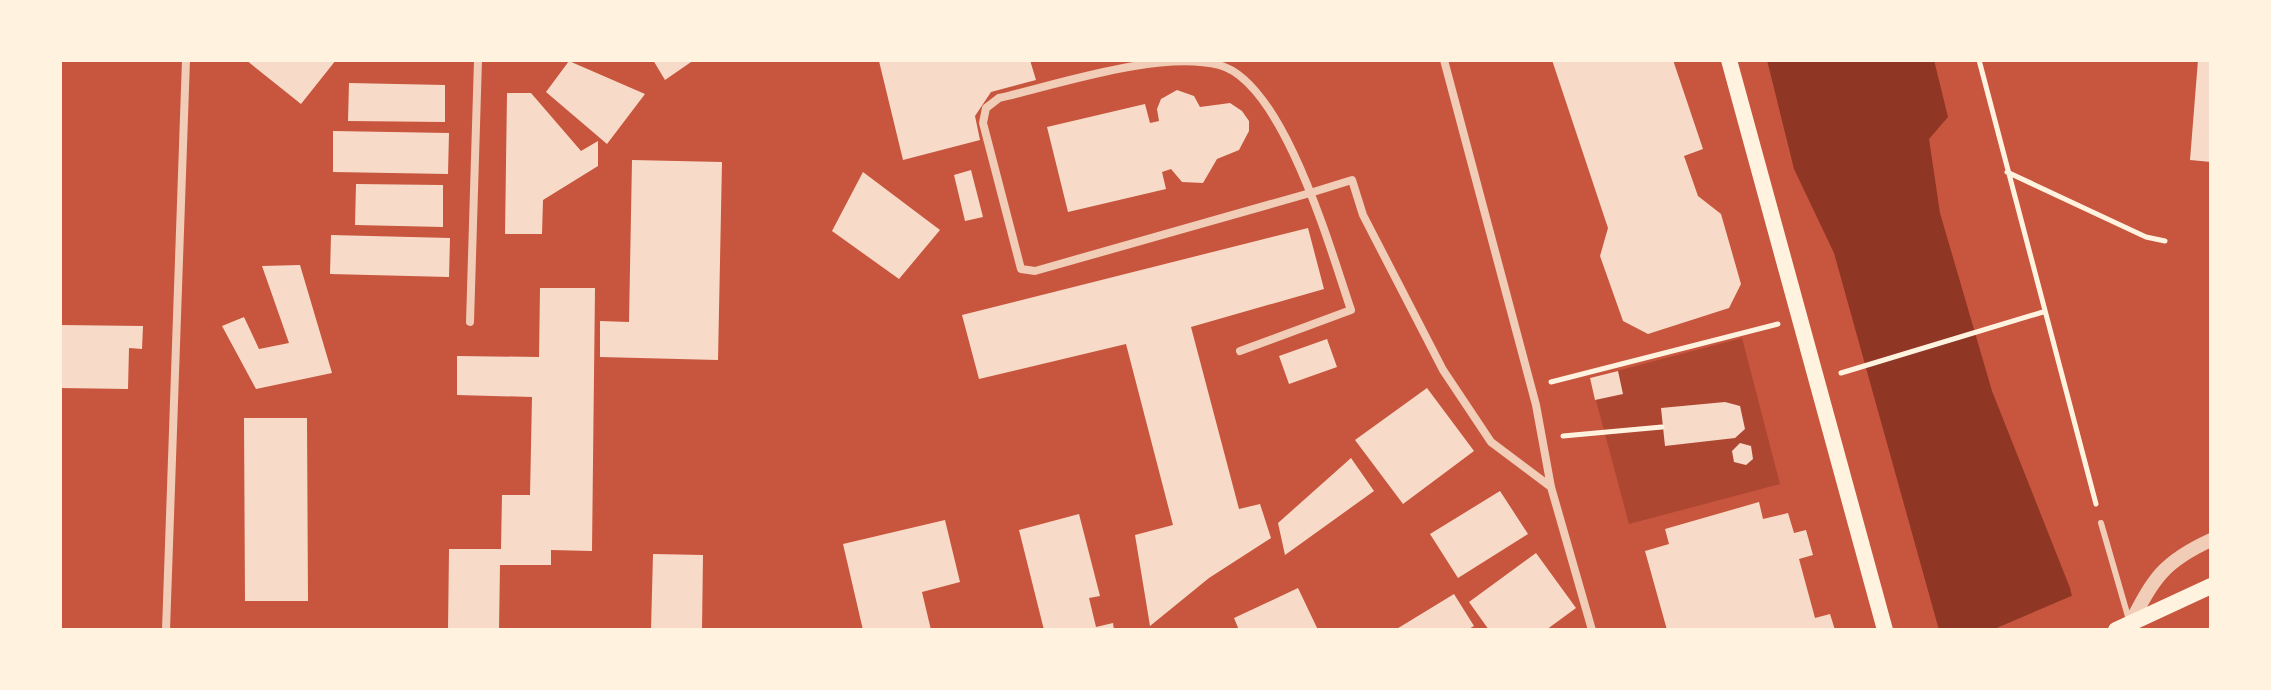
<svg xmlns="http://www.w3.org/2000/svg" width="2271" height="690" font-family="'Noto Sans',sans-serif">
  <rect width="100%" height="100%" fill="#c8553d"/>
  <path fill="#ae4732" d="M1742 338 1780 484 1629 524 1590 378Z"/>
  <path fill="#8f3625" d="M1767 60H1934L1948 117 1929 139 1940 213 1992 391 2070 588 2080 630H1939L1834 253 1794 169Z"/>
  <path fill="#c8553d" d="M2076 594 2084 630H1992Z"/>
  <path fill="#f7dbc8" d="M246 60H336L301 104Z
    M653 60H694L665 80Z
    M1030 60 1036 80 991 92 975 116 980 140 903 160 879 61Z
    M1552 60H1673L1703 149 1684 156 1698 196 1721 214 1741 284 1729 308 1648 334 1623 321 1600 256 1608 228Z
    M2198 60H2211V162L2190 160Z
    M569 61 645 94 607 144 546 92Z
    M349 83 445 85V122L348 121Z
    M1177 90 1194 96 1200 107 1230 103 1242 111 1249 121V131L1239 150 1217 159 1203 183 1182 182 1171 169 1162 172 1166 189 1068 212 1047 127 1145 104 1150 123 1159 121 1157 109 1161 99Z
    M507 93H531L581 151 598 141V166L543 200 542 234H505Z
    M333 131 449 133 448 174 333 172Z
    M632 160 722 162 718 360 600 357V321L629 322Z
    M971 170 983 217 965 221 954 175Z
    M863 172 940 230 899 279 832 231Z
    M356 184 443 185V227L355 225Z
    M1308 228 1324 289 1191 327 1239 509 1260 504 1271 538 1209 578 1150 626 1135 535 1173 525 1126 344 979 379 962 315Z
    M331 235 450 238 449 277 330 274Z
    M300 265 332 373 256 389 222 326 244 317 259 349 289 343 262 266Z
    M540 288H595L592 551 551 550V565H500L499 630H448L449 549H501L502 495H530L532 397 457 395V356L539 357Z
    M60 325 143 326 142 349 129 348 128 389 60 388Z
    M1327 339 1337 367 1289 384 1279 356Z
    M1618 371 1623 394 1595 400 1590 378Z
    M1427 388 1474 451 1403 504 1355 440Z
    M1725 402 1740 406 1745 429 1735 438 1665 446 1661 408Z
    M244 418H307L308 601H245Z
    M1740 443 1751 446 1753 459 1746 465 1734 462 1732 451Z
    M1351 458 1374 491 1285 555 1278 523Z
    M1500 491 1528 534 1458 578 1430 534Z
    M1759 502 1763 519 1788 513 1794 533 1806 530 1813 555 1799 559 1815 618 1830 614 1835 630H1667L1645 551 1669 544 1665 529Z
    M1079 514 1100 596 1089 598 1096 627 1113 623 1114 630H1044L1019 530Z
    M945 520 960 582 922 592 931 630H863L843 544Z
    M1536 553 1576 608 1546 630H1489L1469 602Z
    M653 554 703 555 702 630H651Z
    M1298 588 1318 630H1239L1234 618Z
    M1454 594 1474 626 1467 630H1395Z"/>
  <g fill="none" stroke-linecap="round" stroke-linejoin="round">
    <path stroke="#fff3e0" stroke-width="5" d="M1979 60 2096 504
      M2007 172 2146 237 2165 241
      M1841 373 2043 312
      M1551 382 1778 324
      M1563 436 1662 427"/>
    <path stroke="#f1ccb7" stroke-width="6" d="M2101 523 2129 620"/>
    <path stroke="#f1ccb7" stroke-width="8" d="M1444 60 1536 405 1551 487 1592 630
      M470 322 478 60
      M1240 351 1351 310C1331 252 1284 82 1219 65 1160 50 1059 84 999 98L986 108 983 123 1021 269 1035 271 1310 193 1352 180 1363 215 1443 370 1491 442 1551 487
      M166 630 186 60"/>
    <path stroke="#f1ccb7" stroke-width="14" d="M2130 624C2154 578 2163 562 2211 540"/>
    <path stroke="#fff3e0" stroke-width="16" d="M1729 60 1885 630
      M2116 630 2211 586"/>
    <path stroke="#e9b49f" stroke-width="2" d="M2206 630 2211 628"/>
  </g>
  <rect width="2271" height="690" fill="none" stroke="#fff3e0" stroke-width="124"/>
</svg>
